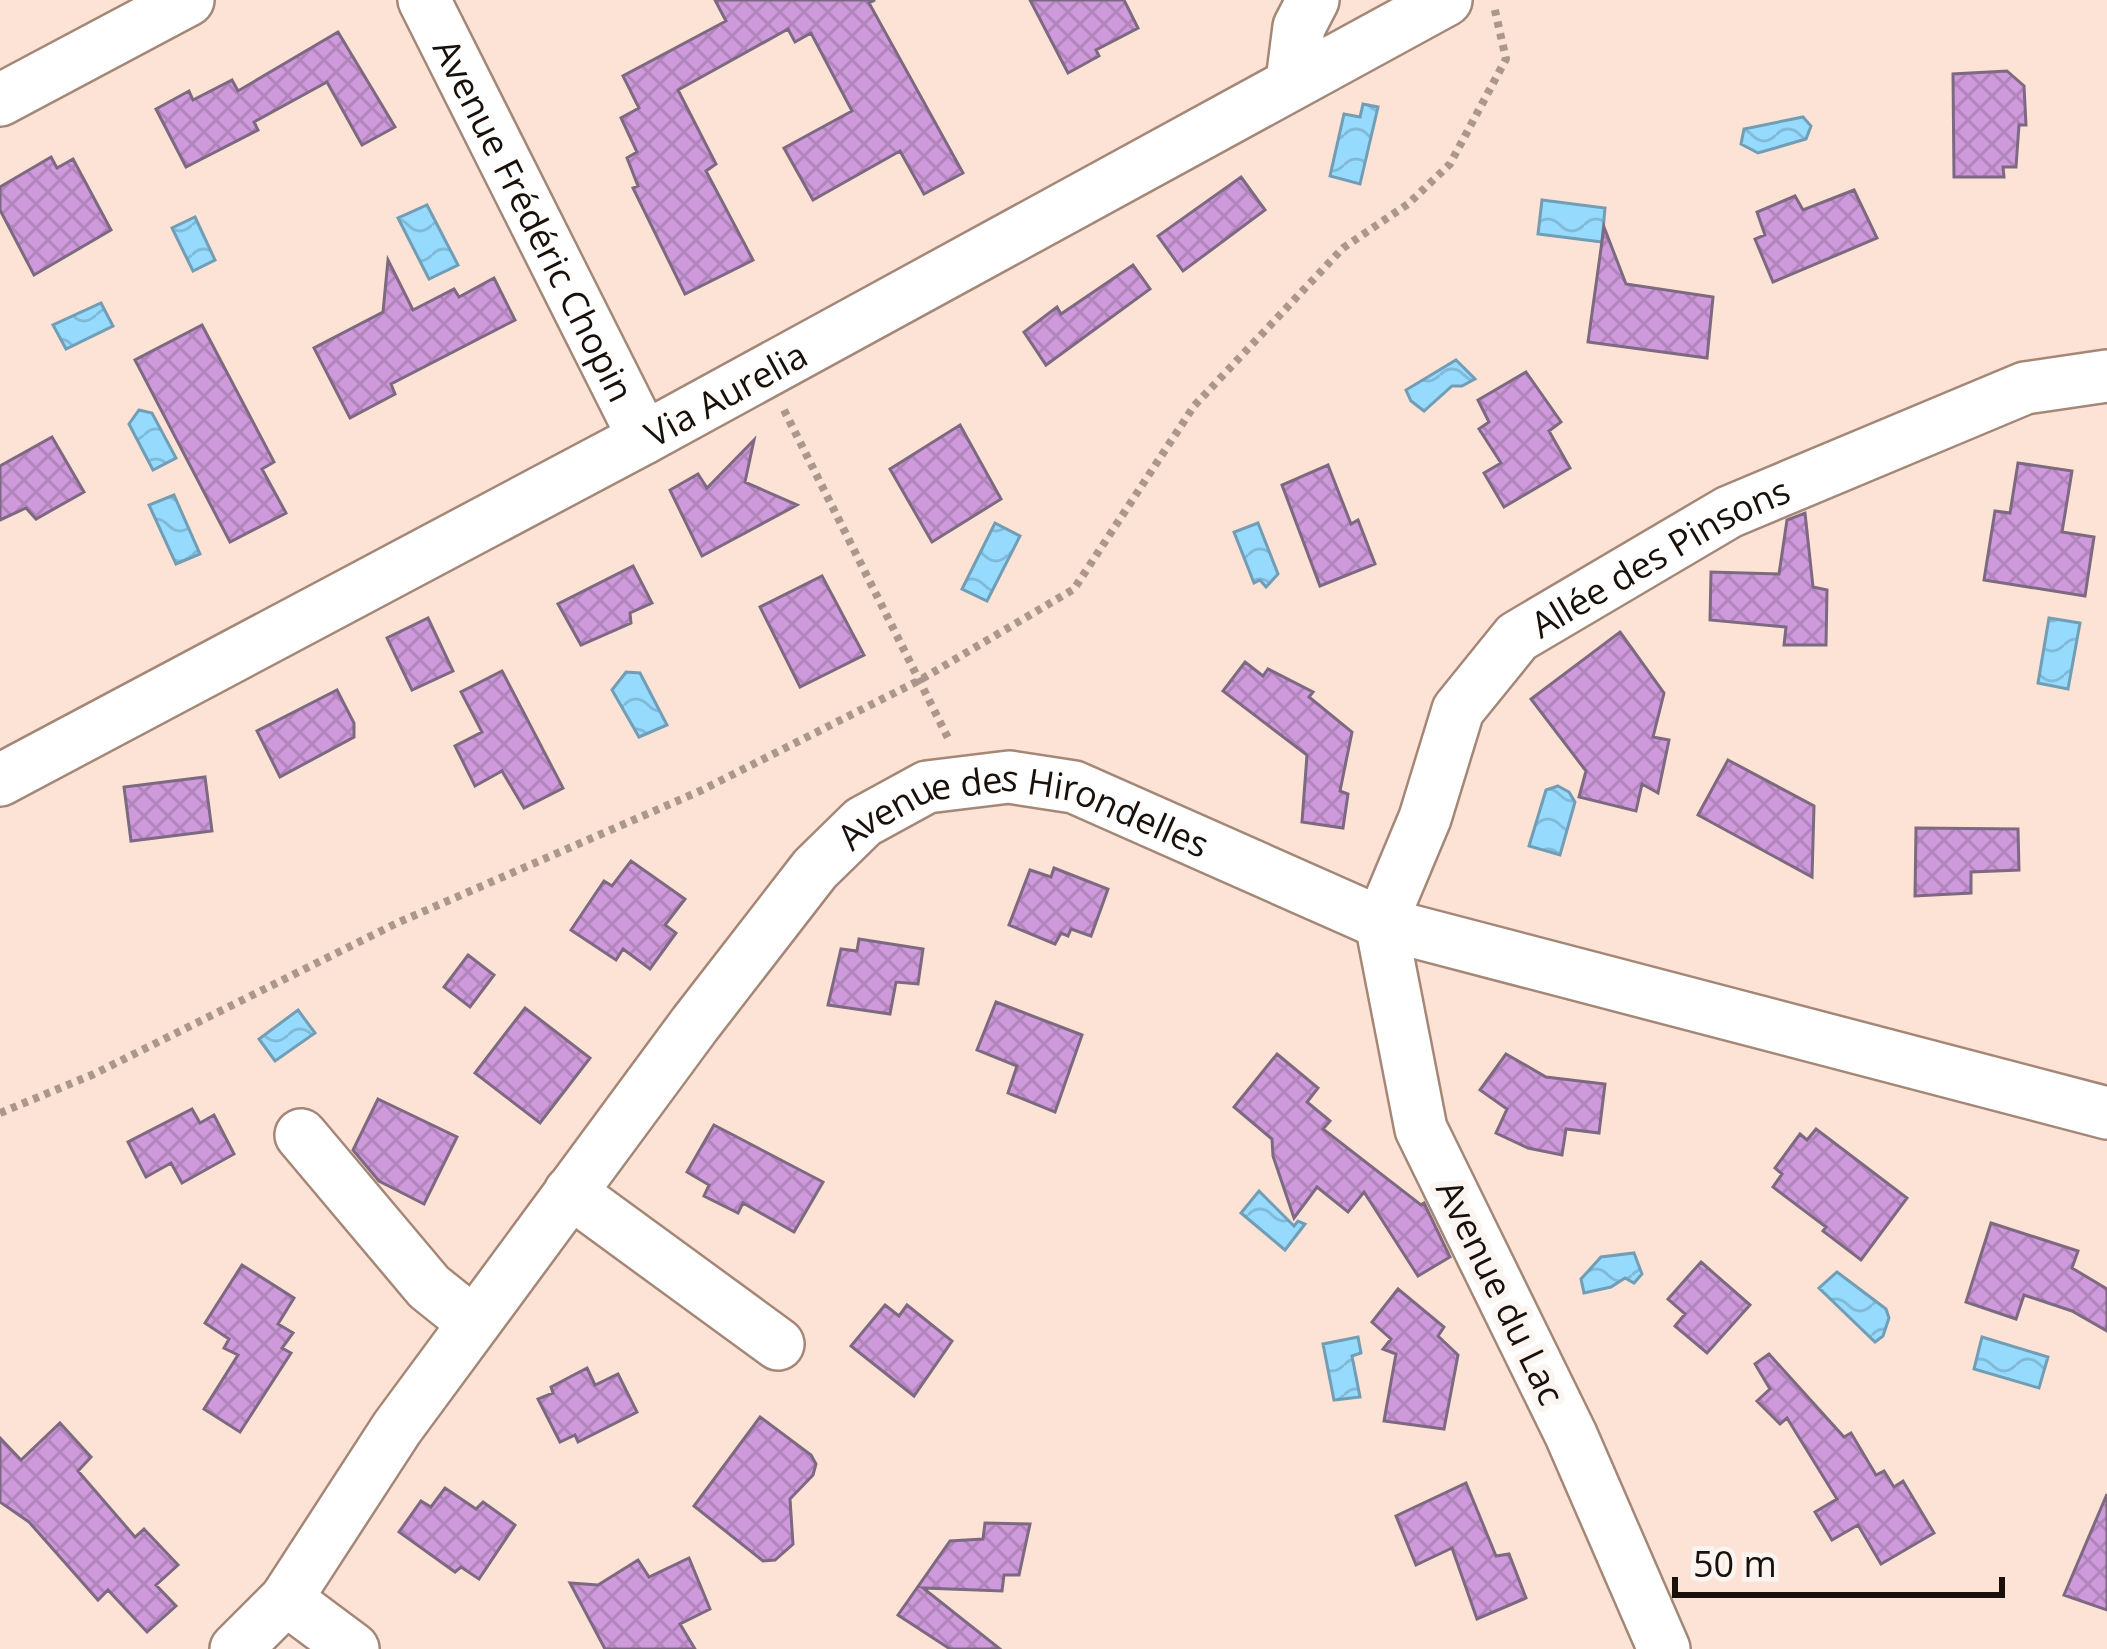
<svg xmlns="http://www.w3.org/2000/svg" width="2107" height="1649" font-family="'Open Sans',sans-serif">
  <defs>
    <pattern id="water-waves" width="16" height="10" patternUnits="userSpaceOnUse" patternTransform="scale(3)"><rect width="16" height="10" fill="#96dafe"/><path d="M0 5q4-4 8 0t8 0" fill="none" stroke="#81bad8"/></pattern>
    <pattern id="building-cross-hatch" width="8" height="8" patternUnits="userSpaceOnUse" patternTransform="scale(3)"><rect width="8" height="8" fill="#cf9adb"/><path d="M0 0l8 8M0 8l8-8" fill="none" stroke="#b184bb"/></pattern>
  </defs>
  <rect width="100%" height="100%" fill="#fde3d5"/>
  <path fill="url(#water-waves)" stroke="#719db5" stroke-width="3" d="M1363 104 1378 107 1360 184 1330 176 1344 114 1360 117Z
    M1803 117 1811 126 1806 139 1758 153 1741 144 1744 129Z
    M1542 200 1605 208 1602 242 1538 234Z
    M427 205 458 265 429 279 398 218Z
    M195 217 215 260 193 271 172 228Z
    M101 303 113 326 66 349 53 325Z
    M1456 360 1475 379 1462 386H1452L1424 411 1411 401 1406 390Z
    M139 410 152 413 176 458 153 470 129 424Z
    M174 495 200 554 176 564 149 505Z
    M995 523 1020 536 987 601 962 589Z
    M1258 523 1278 574 1266 587 1260 580 1254 583 1234 532Z
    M2049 618 2080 623 2068 689 2038 683Z
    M626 672 640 673 667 725 639 737 612 690Z
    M1558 786 1569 792 1575 802 1560 855 1529 846 1546 790Z
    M298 1010 315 1033 275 1061 259 1039Z
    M1259 1191 1294 1226 1298 1221 1305 1224 1285 1250 1241 1213Z
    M1634 1253 1642 1274 1634 1283 1625 1278 1611 1287 1584 1293 1581 1279 1601 1257Z
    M1837 1272 1886 1309 1889 1318 1883 1336 1875 1342 1819 1288Z
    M1358 1337 1361 1353 1352 1356 1360 1397 1334 1400 1323 1344Z
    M1982 1337 2048 1357 2039 1388 1974 1369Z"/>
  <path fill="url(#building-cross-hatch)" stroke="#7d6981" stroke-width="3" d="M715 0H875L869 3 963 173 924 194 900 151 813 200 784 148 852 111 811 33 795 42 788 29 678 90 716 164 706 171 753 260 685 294 633 188 638 186 627 158 637 152 621 118 639 108 623 76 726 21Z
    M1030 0H1124L1138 28 1096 50 1099 56 1068 73Z
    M338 32 395 127 362 145 327 82 254 122 258 130 186 167 156 109 189 91 193 100 232 80 238 91Z
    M2007 71 2024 86 2026 125H2019L2016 167H2003L2004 177H1954L1953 74Z
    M51 157 57 168 73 159 111 230 34 275 0 210V187Z
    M1241 177 1265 210 1183 271 1158 236Z
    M1854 190 1877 238 1773 282 1755 239 1765 235 1757 212 1795 196 1803 210Z
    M1604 227 1626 284 1713 297 1707 358 1588 342Z
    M388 260 413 310 454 289 459 297 494 278 515 320 391 384 395 394 350 418 314 348 383 312Z
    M1133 265 1150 289 1046 365 1024 332 1057 307 1061 314Z
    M202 325 274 462 262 469 286 513 230 542 135 360Z
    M1526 372 1561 422 1549 431 1570 468 1504 507 1484 473 1501 463 1479 429 1489 422 1478 400Z
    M960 425 1001 499 932 542 890 469Z
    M52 437 84 492 36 519 26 508 0 520V466Z
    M754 440 745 482 797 505 702 556 670 490 698 474 707 488Z
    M2018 463 2072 471 2062 532 2094 537 2085 596 1984 580 1995 511 2010 513Z
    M1328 465 1351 524 1358 520 1375 564 1320 586 1282 485Z
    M1805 513 1813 587 1827 590 1826 645H1784L1786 627 1710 620 1711 572 1779 574 1787 520Z
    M633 566 652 603 630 613 631 623 581 645 558 604Z
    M822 576 864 655 800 687 760 607Z
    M428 618 453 671 412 690 387 638Z
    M1620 632 1664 693 1653 737 1669 740 1658 793 1642 784 1636 811 1579 797 1586 771 1531 699Z
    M1245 662 1263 676 1268 669 1313 692 1309 697 1352 732 1340 791 1348 794 1343 828 1302 822 1307 755 1223 691Z
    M502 671 563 788 524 808 502 771 475 786 455 746 482 732 461 692Z
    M337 690 354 723V737L280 777 257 731Z
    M1728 760 1814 806 1812 877 1698 815Z
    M205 777 212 831 131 841 124 787Z
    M1916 828 2018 829 2019 870 1971 872V893L1915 896Z
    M631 861 685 899 665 925 676 933 650 969 623 949 616 960 571 930 604 881 612 886Z
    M1054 868 1108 889 1091 936 1071 929 1068 936 1061 933 1055 944 1009 925 1030 870 1051 877Z
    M859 939 923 949 918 984 896 982 890 1014 828 1005 841 949 857 951Z
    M468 955 494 975 470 1007 444 987Z
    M996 1002 1082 1035 1055 1112 1008 1093 1017 1066 977 1050Z
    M525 1008 590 1058 540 1123 475 1073Z
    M1277 1054 1318 1088 1307 1102 1330 1121 1323 1129 1421 1205 1424 1203 1450 1257 1418 1276 1364 1192 1348 1212 1317 1187 1294 1218 1273 1156 1272 1139 1234 1107Z
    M1506 1054 1546 1077 1605 1084 1599 1133 1566 1129 1562 1155 1528 1148 1496 1133 1507 1109 1480 1090Z
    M378 1099 457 1137 424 1204 379 1181 353 1150Z
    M192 1109 200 1123 214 1115 234 1154 182 1183 171 1163 146 1177 128 1142Z
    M714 1125 823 1182 794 1232 743 1203 738 1213 704 1196 709 1185 687 1172Z
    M1816 1129 1907 1198 1861 1260 1823 1231 1826 1227 1773 1187 1782 1174 1775 1168 1800 1134 1807 1140Z
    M1991 1223 2078 1251 2072 1268 2107 1289V1331L2072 1311 2024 1295 2016 1319 1966 1302Z
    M1701 1262 1750 1305 1707 1353 1675 1326 1685 1314 1668 1299Z
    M242 1265 294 1298 278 1324 293 1333 282 1348 291 1353 240 1432 204 1409 238 1355 224 1348 229 1339 205 1323Z
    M1398 1289 1444 1327 1438 1336 1458 1355 1444 1429 1384 1421 1396 1354 1383 1349 1391 1339 1372 1322Z
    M885 1305 899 1316 907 1305 952 1341 914 1396 851 1346Z
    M1769 1354 1844 1437 1851 1433 1876 1475 1884 1471 1894 1487 1903 1481 1934 1533 1881 1564 1858 1525 1832 1540 1815 1512 1837 1499 1787 1418 1780 1424 1757 1401 1770 1389 1755 1364Z
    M587 1368 595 1385 618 1374 637 1412 578 1442 575 1435 560 1442 538 1399 553 1393 551 1387Z
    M760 1417 811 1455 816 1464 813 1475 790 1499 793 1544 775 1560 763 1561 694 1506Z
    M60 1423 91 1457 78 1471 135 1537 144 1529 178 1565 156 1585 176 1606 147 1632 108 1590 98 1600 29 1522 0 1502V1438L21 1460Z
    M1466 1483 1496 1556 1509 1554 1526 1598 1477 1619 1452 1548 1416 1565 1396 1516Z
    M445 1488 476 1509 483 1502 515 1525 479 1579 461 1567 455 1572 399 1532 421 1501 431 1507Z
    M2107 1494V1610L2064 1595Z
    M985 1523 1030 1524 1019 1575H1004L1002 1591 923 1588 1000 1649H950L898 1615 950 1541 983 1539Z
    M689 1558 710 1609 680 1624 695 1649H605L570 1583 598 1585 638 1560 649 1577Z"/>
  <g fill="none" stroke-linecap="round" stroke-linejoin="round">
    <g stroke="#a48776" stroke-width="56">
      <g id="minor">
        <path id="s1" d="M424 0 644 438"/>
        <path d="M1292 81 1299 27 1313 0"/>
        <path d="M0 100 188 0"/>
        <path id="s2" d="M0 780 644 438 1446 0"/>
        <path d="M301 1135 429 1287 474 1323"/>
        <path d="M570 1192 778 1344"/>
        <path d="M286 1599 353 1649"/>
        <path id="s3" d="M236 1649 286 1599 397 1428 695 1024 815 869 863 822 927 787 1009 777 1074 787 1381 923 2107 1113"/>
        <path id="s4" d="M1664 1649 1571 1435 1421 1129 1381 923 1425 818 1458 710 1517 637 1729 512 2025 388 2107 376"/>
      </g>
    </g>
    <path stroke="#ab978c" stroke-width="8" stroke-dasharray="6 6" stroke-linecap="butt" d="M784 410 949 740
      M0 1113 94 1074 397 923 700 791 920 680 1074 589 1194 406 1343 248 1408 204 1450 164 1506 59 1494 6"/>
    <use href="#minor" stroke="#fff" stroke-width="51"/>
  </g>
  <g text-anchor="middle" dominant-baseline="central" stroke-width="12" stroke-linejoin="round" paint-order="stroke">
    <g font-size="36" fill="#1a100a" stroke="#fbf5f1">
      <text stroke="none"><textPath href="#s1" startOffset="246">Avenue Frédéric Chopin</textPath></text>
      <text stroke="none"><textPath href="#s2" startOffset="822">Via Aurelia</textPath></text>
      <text stroke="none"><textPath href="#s4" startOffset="1269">Allée des Pinsons</textPath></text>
      <text stroke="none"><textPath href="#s3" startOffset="1209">Avenue des Hirondelles</textPath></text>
      <text transform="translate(1501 1292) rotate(64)">Avenue du Lac</text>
    </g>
  </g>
  <path d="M1675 1577v18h327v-18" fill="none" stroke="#1a100a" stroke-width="6"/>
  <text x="1693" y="1577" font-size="36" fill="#1a100a" stroke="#fbf5f1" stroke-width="9" paint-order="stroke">50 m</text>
</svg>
